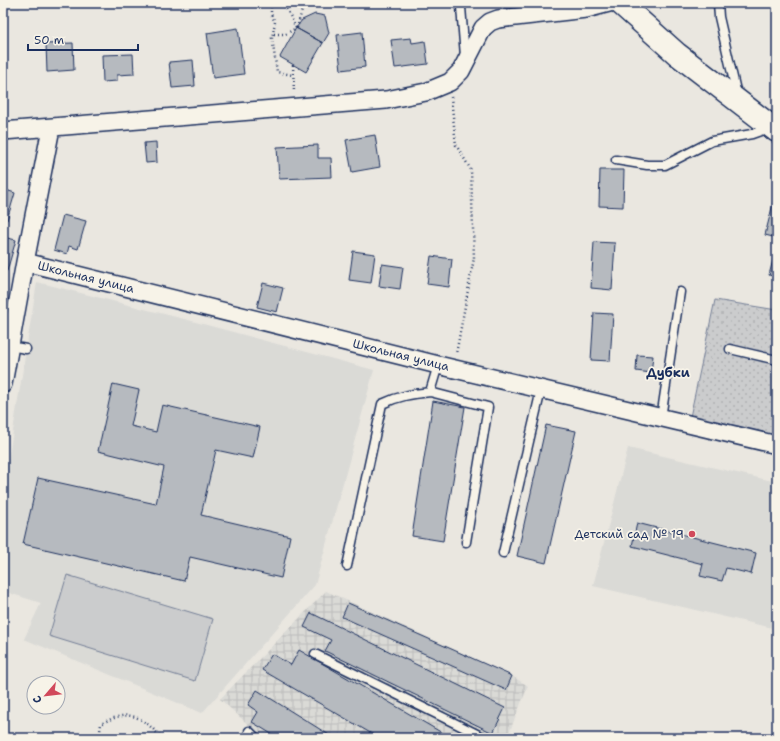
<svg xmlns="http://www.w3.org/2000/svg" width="780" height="741" font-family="'Shantell Sans',sans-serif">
  <defs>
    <pattern id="industrial-grid" width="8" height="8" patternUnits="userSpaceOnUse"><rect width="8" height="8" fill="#dadad6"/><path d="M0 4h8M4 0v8" fill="none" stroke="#babbba"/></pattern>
    <pattern id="park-dots" width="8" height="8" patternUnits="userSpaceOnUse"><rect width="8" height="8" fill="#cbcccd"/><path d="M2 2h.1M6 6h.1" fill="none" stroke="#aeb0b2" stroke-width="1.8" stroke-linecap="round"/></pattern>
  </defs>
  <rect width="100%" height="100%" fill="#eae7e0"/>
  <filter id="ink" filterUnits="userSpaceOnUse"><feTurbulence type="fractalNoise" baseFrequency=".025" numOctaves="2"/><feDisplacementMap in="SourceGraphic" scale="8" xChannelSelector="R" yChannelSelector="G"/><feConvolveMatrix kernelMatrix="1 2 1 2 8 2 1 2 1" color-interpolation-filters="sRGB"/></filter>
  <g filter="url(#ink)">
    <path fill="#dadad6" d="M37 282 188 320 374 370 315 585 202 713 24 639 41 603 3 591V493Z
      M628 448 777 482V629L593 586Z"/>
    <path fill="url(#industrial-grid)" d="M326 591 512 676 528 686 507 738H263L220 699Z"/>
    <path fill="#cbcccd" stroke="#737e96" d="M67 575 213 619 195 681 49 636Z"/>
    <path fill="url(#park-dots)" stroke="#737e96" d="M715 300 777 310V439L690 417Z"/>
    <path fill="#b6babf" stroke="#1b2f5e" d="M315 14 325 16 329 33 323 43 296 28 302 20Z
      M238 28 244 74 213 78 207 33Z
      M296 28 323 43 306 72 280 57Z
      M362 32 365 67 341 70 337 35Z
      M411 38 412 43 425 41 428 64 395 68 391 40Z
      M73 43 74 70 47 72 46 44Z
      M133 54 134 74 117 75V81L103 82 102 55Z
      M193 60 195 86 172 88 169 62Z
      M375 135 380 167 352 172 346 140Z
      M156 142 157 162 146 163 144 143Z
      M318 145V158H331L332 177 279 179 277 147Z
      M600 170H624L623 207 599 206Z
      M777 188V238L765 235Z
      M3 189 15 193 7 220 3 219Z
      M63 215 86 221 78 249 69 246 67 254 54 250Z
      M3 237 16 240 7 271 3 270Z
      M594 242 615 243 612 290 591 288Z
      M777 245V277L769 275Z
      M353 251 375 254 371 283 349 280Z
      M431 256 452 259 449 287 427 284Z
      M382 264 403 267 400 289 379 286Z
      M263 283 283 288 277 312 257 307Z
      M594 313 613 314 610 361 591 360Z
      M637 355 653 356 651 373 636 371Z
      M113 384 139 390 131 426 156 432 162 405 260 427 253 458 216 450 201 515 290 536 281 578 190 557 184 581 23 544 38 478 156 504 164 467 98 451Z
      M433 401 465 407 443 541 412 536Z
      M546 425 576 431 546 563 517 556Z
      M637 523 756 553 751 574 726 568 722 581 700 576 703 564 632 546Z
      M348 603 512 676 506 690 342 617Z
      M311 613 505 708 493 733 325 651 331 640 304 627Z
      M299 650 451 738H379L262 670 272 654 291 665Z
      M257 690 334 738H278L252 722 258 712 248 705Z"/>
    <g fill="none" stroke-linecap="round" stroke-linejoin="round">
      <g stroke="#1b2f5e" stroke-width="11">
        <path id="lane" d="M461 3V7L465 56
          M718 3 719 17 737 95
          M616 160 647 165H665L712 141 752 134 769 128
          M10 346 26 349
          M730 349 777 360
          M438 365 430 392 488 407 466 542
          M661 418 680 292
          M503 553 541 390
          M347 566 382 404C398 396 412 394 430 392
          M315 654 485 738
          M249 731 256 738"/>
      </g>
      <g stroke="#1b2f5e" stroke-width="20">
        <path id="street" d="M3 131 386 100 426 92 450 82 461 71 483 28 490 22 498 19 586 9 609 3
          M25 262 438 365 777 445
          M3 384 25 262 51 128"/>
      </g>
      <g stroke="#1b2f5e" stroke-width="25">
        <path id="secondary" d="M620 3 677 54 777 131"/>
      </g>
      <path stroke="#1b2f5e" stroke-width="2.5" stroke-dasharray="1 3" stroke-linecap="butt" d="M271 3V14L275 22 272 38 277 72 293 75
        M297 28 304 3
        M274 34H286L296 28 284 3
        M293 65 294 92
        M451 97 456 145 471 170 474 258 456 354
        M99 738 101 724C130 708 141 716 162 738"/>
      <use href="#lane" stroke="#f7f3e8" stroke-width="8"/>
      <use href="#street" stroke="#f7f3e8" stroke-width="17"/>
      <use href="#secondary" stroke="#f7f3e8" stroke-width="22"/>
    </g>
  </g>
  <circle fill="#d1495b" stroke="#f7f3e8" stroke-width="1.5" cx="692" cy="534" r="4"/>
  <g text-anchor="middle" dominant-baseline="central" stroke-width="3.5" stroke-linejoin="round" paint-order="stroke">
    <g font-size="12" fill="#1b2f5e" stroke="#f7f3e8">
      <text transform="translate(86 277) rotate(14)">Школьная улица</text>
      <text transform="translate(401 355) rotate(14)">Школьная улица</text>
    </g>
    <g font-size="12" fill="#1b2f5e" stroke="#f7f3e8" text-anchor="end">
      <text x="684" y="534">Детский сад № 19</text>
    </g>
    <g font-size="13" font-weight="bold" fill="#1b2f5e" stroke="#f7f3e8">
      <text x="668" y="372">Дубки</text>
    </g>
  </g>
  <rect width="780" height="741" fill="none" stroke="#f7f3e8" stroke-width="16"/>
  <rect x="8" y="8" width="764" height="725" fill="none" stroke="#1b2f5e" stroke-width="1.5" filter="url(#ink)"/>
  <g transform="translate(46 695) rotate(242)"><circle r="19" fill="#f7f3e8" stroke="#9fa5b1"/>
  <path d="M0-3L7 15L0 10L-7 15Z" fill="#d1495b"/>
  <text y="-6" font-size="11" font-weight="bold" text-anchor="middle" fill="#1b2f5e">С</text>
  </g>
  <path d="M28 44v6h110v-6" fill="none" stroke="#1b2f5e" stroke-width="2"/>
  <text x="34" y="44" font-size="12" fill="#1b2f5e" stroke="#f7f3e8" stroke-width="3" paint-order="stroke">50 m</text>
</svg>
